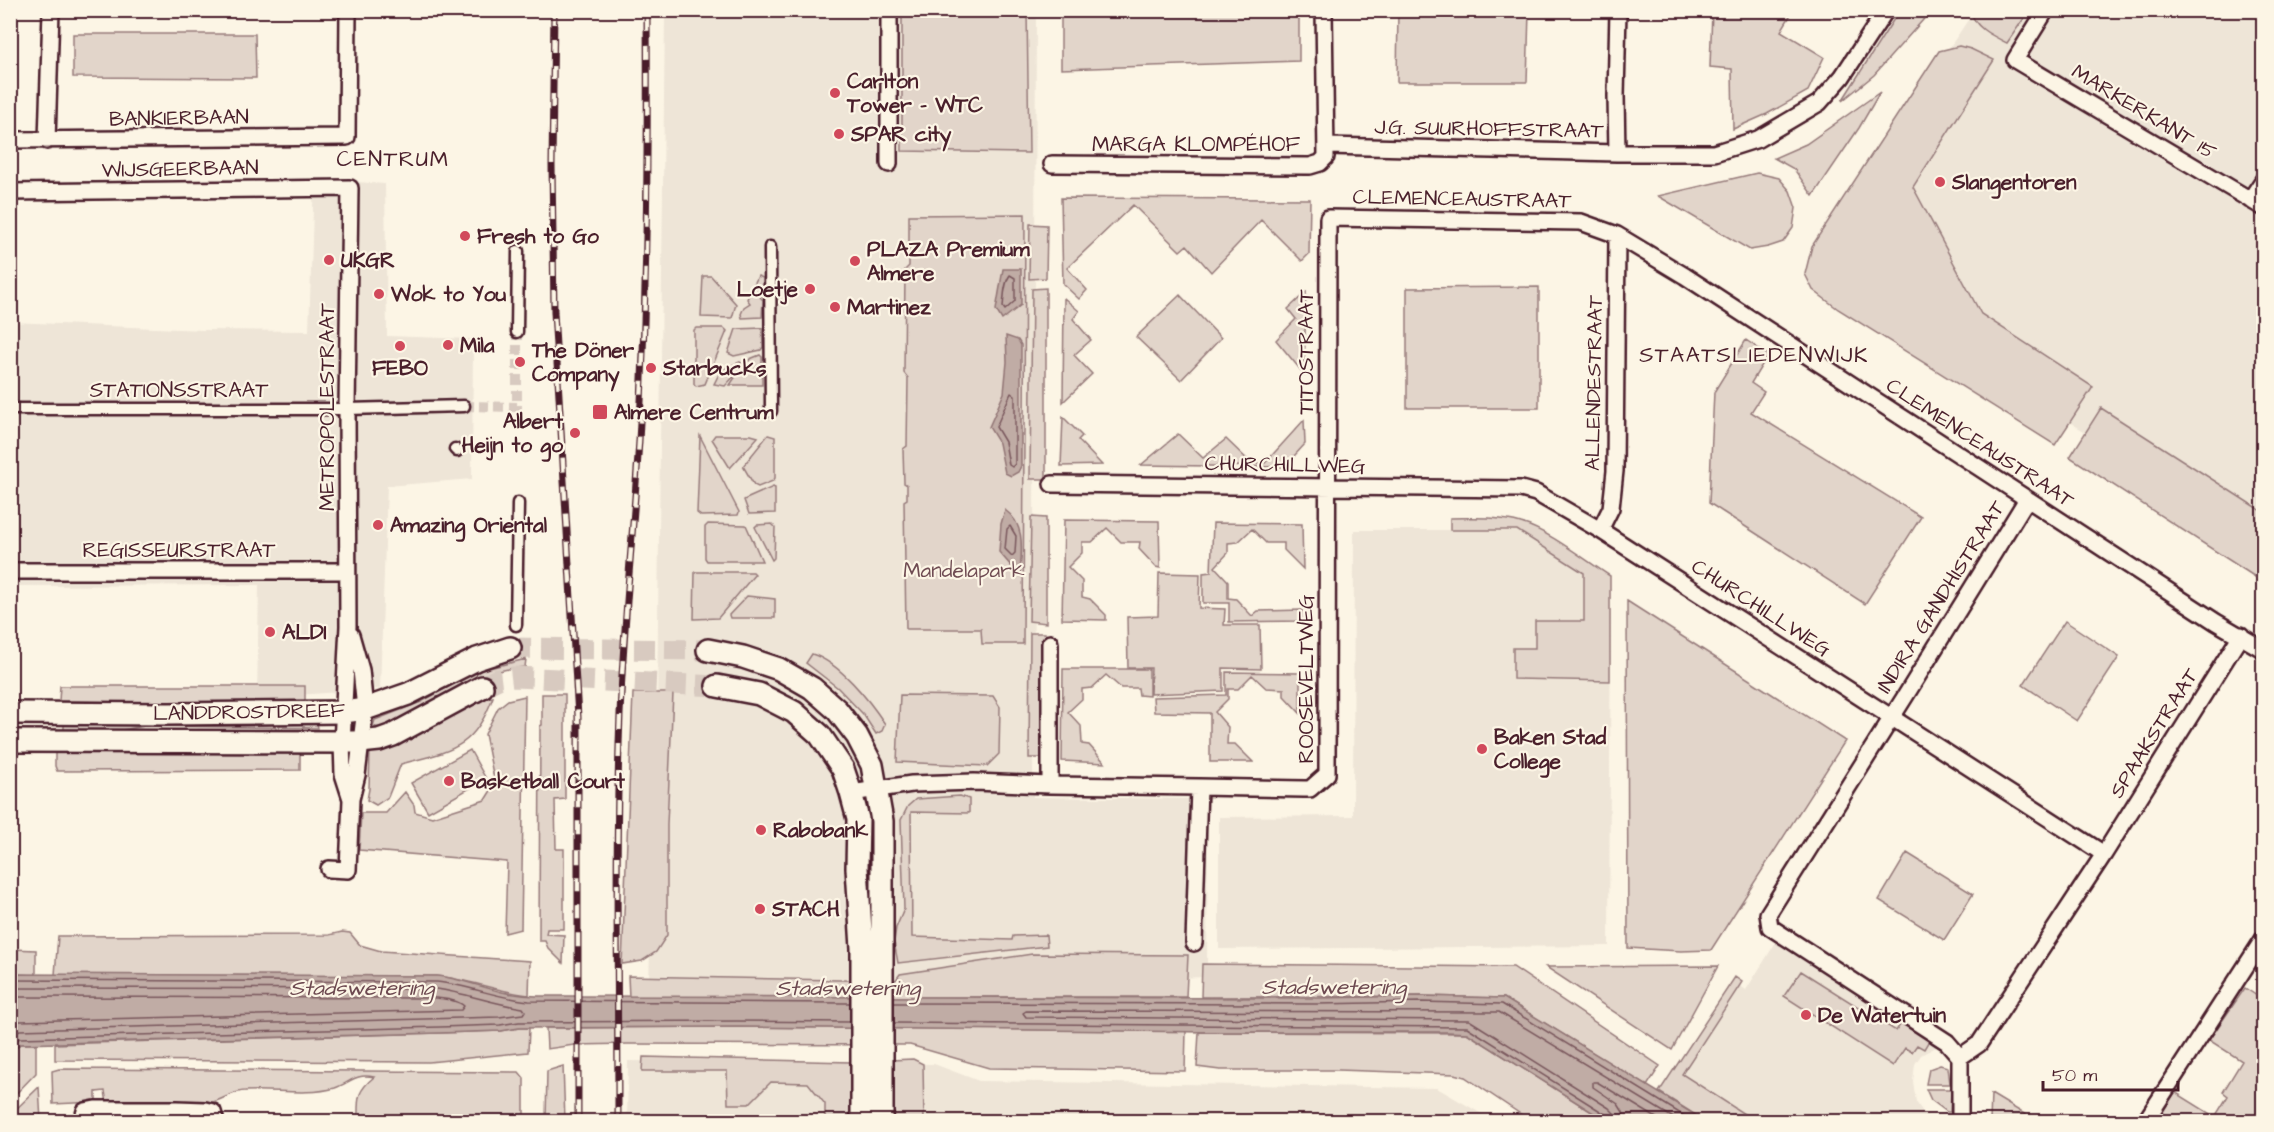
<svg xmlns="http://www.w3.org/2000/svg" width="2274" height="1132" font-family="'Architects Daughter',sans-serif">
  <rect width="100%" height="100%" fill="#fcf5e5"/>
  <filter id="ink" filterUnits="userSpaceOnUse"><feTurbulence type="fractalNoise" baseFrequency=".0167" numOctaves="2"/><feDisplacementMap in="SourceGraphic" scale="12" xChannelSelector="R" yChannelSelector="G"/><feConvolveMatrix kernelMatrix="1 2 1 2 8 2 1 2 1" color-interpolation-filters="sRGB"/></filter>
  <g filter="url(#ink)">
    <path fill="#eee5d7" d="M17 10V11L11 249 10 11Z
      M665 11H1036L1033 797 1208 799 1207 977 931 986 649 985 657 709Z
      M1974 11H2263V541L1807 261Z
      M314 179 385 184 387 336 473 339 472 479 387 486 380 689 257 698 259 585 11 586V322L203 330 309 331Z
      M1354 530H1517L1611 590 1609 946 1219 949V817L1353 816Z
      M1776 942 1940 1045 1921 1055 1915 1064 1913 1081 1916 1102 1925 1115 1936 1121H1752L1681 1074 1739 985 1746 990Z
      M628 1061 934 1064 979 1081 1437 1088 1494 1121 627 1122Z"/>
    <path fill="#e2d5ca" stroke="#967a7a" stroke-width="1.5" d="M902 11H1027L1029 153 902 151Z
      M1061 11H1299V61L1061 69Z
      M1398 11H1529L1527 82H1397Z
      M1712 11H1793L1781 31 1824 57 1808 91 1767 114 1733 129 1732 69 1710 67Z
      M1899 11H1931L1874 75 1842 101Z
      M1971 11V10L2029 11 2007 43C1993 36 1974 28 1971 11Z
      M73 34H255L256 78 73 77Z
      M1959 46 1971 49 1994 60 1913 187 1981 314 2093 387 2055 445 1838 309 1813 290 1805 274 1812 246 1939 51Z
      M1880 92 1859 128 1813 196 1794 169 1774 158 1806 144Z
      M1757 173 1779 178 1790 191 1796 208 1793 228 1783 242 1768 247 1750 250 1658 196Z
      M1061 198 1310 199 1309 254 1302 261 1261 220 1211 272 1187 245 1180 251 1133 205 1067 268 1087 290 1079 299 1063 284Z
      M1025 214 1023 644H982L981 629H906L904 501 907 499V485L904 483 903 449 907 446 908 378 904 373 905 270 909 266V215Z
      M1030 224 1047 225 1046 278 1029 279Z
      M703 276H711L736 304 732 318 701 317Z
      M758 276 763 278V294L760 297 763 300 762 317 742 318 741 314 744 307 750 303 747 299Z
      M1539 287V408H1407V288Z
      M1046 288V479H1030L1032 289Z
      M1306 292 1304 374 1276 340 1296 319 1288 309Z
      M1180 295 1221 338 1181 380 1136 337Z
      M1064 298 1079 311 1073 319 1091 340 1074 355 1092 374 1063 402Z
      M696 328H724L727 331 705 384 696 386 694 384V330Z
      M762 328 763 347 761 350 734 356 728 353 736 329Z
      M1746 340 1768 355 1751 383 1764 392 1751 412 1921 517 1865 604 1709 503 1714 392Z
      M760 355 762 357V385H730L740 370 725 386 714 384 721 370 740 362 744 366 750 359Z
      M2101 408 2263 512V582L2070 457Z
      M1063 417 1082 436 1078 440 1102 465 1061 466Z
      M1304 420 1305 444 1284 467 1141 465 1178 434 1203 458 1226 439 1251 463H1265Z
      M715 435H751L758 437 730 468 712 439Z
      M768 435 775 437V478L773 481 758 487 754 485 743 466Z
      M700 436 739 512 738 515 701 516 697 513Z
      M773 487 775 488V513L749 514 744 500 746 499Z
      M1031 517 1046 518V623L1029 621Z
      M1450 518C1473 518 1499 516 1521 523 1549 531 1585 560 1610 576V681L1513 679V648H1535V621H1584V573L1517 530H1450Z
      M1064 520 1159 521 1160 568 1156 567 1139 549 1140 542H1121L1107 528 1092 542H1082V553L1068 567 1082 581V597L1090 599 1106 615V620L1062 619Z
      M1213 523 1302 524 1303 569 1284 550V543H1266L1252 529 1238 542 1228 543V553L1215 567 1228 581V598L1236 599 1252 616 1258 611 1302 610V621L1229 622V603H1203V573L1211 572Z
      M708 524 746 525 762 561H707L705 558V527Z
      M772 524 775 527 774 558 772 560 755 527 757 525Z
      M695 572H753L755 574 718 618 694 619Z
      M1159 573 1200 574 1199 608 1225 609 1224 625H1260L1261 669 1223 668V691L1150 694 1151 668H1128L1127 617 1158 616Z
      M747 596 775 599V618H730L729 615Z
      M1627 601 1845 741 1711 950 1681 951 1628 948Z
      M2065 621 2119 657 2077 721 2023 685Z
      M1030 633H1045L1046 758H1029Z
      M812 654C840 663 869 700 885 724L882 731 876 734 863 714 838 688 806 663Z
      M526 659 525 667C508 668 492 671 476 679 454 689 395 737 373 726L375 720 421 702 477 671Z
      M1063 669H1149V696L1139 695 1138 688H1121L1106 675 1092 688 1082 689V699L1068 712 1081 726 1082 744 1089 745 1105 763 1062 761Z
      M1226 672 1300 673V713L1284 696V689L1266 688 1252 675 1238 689H1228V699L1215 712 1228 727 1227 744H1235L1253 762H1210V713L1154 712 1153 697 1226 695Z
      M60 686H305V705L59 701Z
      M633 693H673L667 824V935L656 952 642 961 622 964Z
      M542 694H565V799L555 800 556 849H564V929H547L546 934 564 935 563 963 548 948 545 941H539L540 726 542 725Z
      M900 695 993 696 1000 707 999 754 987 766 897 762Z
      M525 696 521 929 505 933 507 862 359 850 361 813H386L405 792 414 805 415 812 432 817 485 800 495 784 485 734 498 708 508 700Z
      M493 697C474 750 450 751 401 764L388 797 376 805 367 800 369 789 370 750 398 744 436 724 461 706 478 700Z
      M64 721 317 723 318 728 145 726 92 735 64 736Z
      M470 750 486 779 428 812 411 783Z
      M55 751 300 753V770L57 771 55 766Z
      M960 796 969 799V813L911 812 912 937 1012 940 1013 936 1046 935 1047 946 898 963 894 942 896 928 904 909 901 820 908 806 916 799Z
      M1907 853 1973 894 1944 940 1879 900Z
      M342 932 350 933 360 945 381 951 530 961 529 995C498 992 468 979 437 976L55 975 58 936 329 935Z
      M11 949 36 950V975L11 974Z
      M1032 954 1188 955 1186 997H629L628 976 895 981 900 974Z
      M1202 964 1513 967 1660 1066 1647 1086 1504 998 1421 996 1201 997Z
      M1718 966 1672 1050 1546 967Z
      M1801 971 1896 1031 1902 1022 1930 1039 1924 1049 1917 1045 1912 1052 1905 1048 1893 1066 1784 996Z
      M1735 977 1742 982 1682 1074 1755 1121H1705L1659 1092Z
      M2245 988 2263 1000V1121H2157L2175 1092 2215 1117 2228 1096 2223 1092 2242 1061 2209 1040Z
      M737 1027 1186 1031 1185 1071 989 1068 910 1045 628 1044 574 1045 547 1049 546 1028Z
      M519 1028H529L528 1052 429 1062 55 1060V1044L440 1033 501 1031Z
      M1199 1032 1467 1033 1606 1121H1531L1465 1077 1454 1074 1338 1070H1220L1197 1067Z
      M20 1044H36V1073L11 1099V1053Z
      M643 1057 851 1062 852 1121H825V1104L808 1083 771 1082 749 1104H728L727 1071H642Z
      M913 1059 923 1064 924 1121 891 1122V1060Z
      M1940 1065 1948 1067 1950 1084H1926L1929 1069Z
      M563 1066 565 1121H546L547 1071Z
      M59 1069 519 1072 524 1078V1121H358C358 1099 356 1092 374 1077 355 1073 350 1083 335 1088 307 1096 274 1089 245 1091 233 1091 223 1100 210 1103H107L105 1091 96 1092V1102L53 1104 52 1071Z
      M39 1087 41 1121H11V1114Z
      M1926 1089H1951L1950 1112H1947L1931 1100Z
      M1991 1094 2036 1121H1990Z"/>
    <path fill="#c0aca5" stroke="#917474" stroke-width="1.5" d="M1003 269H1021V305L1002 320 996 310Z
      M1006 336 1018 340 1021 345V466L1018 472 1011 476 1005 473 999 443 989 427 1004 393 1007 362Z
      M1005 510C1027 525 1021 553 1020 576L999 552 1001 524Z
      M11 974 437 976C460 978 480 987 502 992 525 997 550 996 573 996L1318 998 1421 996 1504 998 1705 1121H1606L1467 1033 1447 1032H1212L737 1027 519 1028 501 1031 440 1033 20 1044 11 1053Z"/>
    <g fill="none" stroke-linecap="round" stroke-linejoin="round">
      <path stroke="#79575c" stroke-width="1.5" d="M1010 275 1015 278V301L1005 310 1003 307C1004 297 1004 283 1010 275Z
        M1011 393 1015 396V464L1012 467 1009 465 1005 442 996 427Z
        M1010 526 1016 536 1015 553 1012 556 1005 549 1007 529Z
        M10 980 437 982C468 985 497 998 529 1001L850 1003
        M10 988 436 989C466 993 493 1004 523 1008L525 1011 523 1014 499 1017 20 1030 10 1034
        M10 997 436 998C445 999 458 1000 464 1006L461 1010 20 1021 10 1023
        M894 1003 1318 1004 1421 1002 1502 1004 1694 1122
        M894 1023 1467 1027 1605 1114 1608 1122
        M10 1045 20 1038 440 1027 500 1025 519 1022 737 1021 850 1022
        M1615 1122 1614 1113 1609 1108 1469 1020 1026 1017 1023 1013 1026 1011 1499 1012 1680 1122
        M1624 1122 1623 1112 1618 1104 1593 1087V1082H1597L1663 1122"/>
      <path stroke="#d8cac0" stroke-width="10" stroke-dasharray="10 5" stroke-linecap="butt" d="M464 406 517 407V332"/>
      <path stroke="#d8cac0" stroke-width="21" stroke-dasharray="21 10" stroke-linecap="butt" d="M510 648 708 650
        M482 687 498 679 514 677 717 686"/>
      <g stroke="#4a1f2b" stroke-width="15">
        <path id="pedestrian" d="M770 247 771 411
          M517 332 518 251
          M10 409H347L464 406
          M455 449 457 451
          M516 625 518 503"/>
      </g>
      <g stroke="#4a1f2b" stroke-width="20">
        <path id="minor" d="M2046 10 2015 60 2264 208
          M10 140 347 137 348 10
          M47 141 51 10
          M1327 146 1617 153 1616 96 1618 10
          M1617 153H1714L1758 139 1819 103 1842 77 1886 10
          M889 164V10
          M1052 164 1310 166 1320 163 1326 157 1324 10
          M10 192 350 188 347 409 348 626 342 743 343 774 351 799
          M2250 200 2264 179
          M1052 484 1521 489 1536 493 1600 530 2104 854 1979 1044 1960 1057V1122
          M1600 530 1611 508 1615 471 1617 235
          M10 571H347
          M1050 643V785
          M1199 787 1304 789H1310L1327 774 1328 218 1581 222 1617 235 1685 276 2216 622 2264 650
          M851 793 912 784 974 782 1050 785 1199 787 1194 943
          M2104 854 2241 635
          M329 869 348 870 351 799 357 775 365 709 361 670 351 635
          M1960 1057 1947 1042 1770 927 1768 914 1906 695 2027 499
          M177 1109 205 1110 213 1112 216 1122
          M82 1122 85 1111 95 1109H177V1122
          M2145 1122 2264 938"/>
      </g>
      <g stroke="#4a1f2b" stroke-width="26">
        <path id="secondary" d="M708 650 743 657 779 669 812 688 837 710 857 736 872 765 882 821V1122
          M717 686 759 694 794 712 820 735 843 769 851 793 858 819 857 868 862 948V1122
          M10 713 168 714 344 712 365 709 408 694 477 659 510 648
          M10 741 360 742 379 740 393 735 482 687"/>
      </g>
      <use href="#pedestrian" stroke="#fcf5e5" stroke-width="10"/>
      <use href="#minor" stroke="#fcf5e5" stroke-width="15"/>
      <use href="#secondary" stroke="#fcf5e5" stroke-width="21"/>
      <g stroke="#4a1f2b" stroke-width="7">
        <path id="rail" d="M554 10 552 165 554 312 578 717V1122
          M618 1122C618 986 615 849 620 714 624 622 633 532 639 441 647 297 648 154 647 10"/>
      </g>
      <use href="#rail" stroke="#fcf5e5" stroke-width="4.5" stroke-dasharray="14" stroke-linecap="butt"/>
    </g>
  </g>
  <g fill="#d1495b" stroke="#fcf5e5" stroke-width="2">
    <circle cx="835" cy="93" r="6"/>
    <circle cx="839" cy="134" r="6"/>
    <circle cx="1940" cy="182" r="6"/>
    <circle cx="465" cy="236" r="6"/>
    <circle cx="329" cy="260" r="6"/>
    <circle cx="855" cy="261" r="6"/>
    <circle cx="810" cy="289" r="6"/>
    <circle cx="379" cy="294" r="6"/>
    <circle cx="835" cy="307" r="6"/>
    <circle cx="448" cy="345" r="6"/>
    <circle cx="400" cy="346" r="6"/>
    <circle cx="520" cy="362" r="6"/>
    <circle cx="651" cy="368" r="6"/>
    <rect x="592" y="404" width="16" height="16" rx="3"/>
    <circle cx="575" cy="433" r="6"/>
    <circle cx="378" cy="525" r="6"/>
    <circle cx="270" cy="632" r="6"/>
    <circle cx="1482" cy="749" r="6"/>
    <circle cx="449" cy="781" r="6"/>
    <circle cx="761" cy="830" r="6"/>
    <circle cx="760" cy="909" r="6"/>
    <circle cx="1806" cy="1015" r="6"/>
  </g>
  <g text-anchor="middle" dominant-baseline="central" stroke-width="4.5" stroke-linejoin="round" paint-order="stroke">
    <g font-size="21" font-weight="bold" fill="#4a1f2b" stroke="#fcf5e5" text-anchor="start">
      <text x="847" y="81">Carlton<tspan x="847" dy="24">Tower - WTC</tspan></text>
      <text x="851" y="134">SPAR city</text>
      <text x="1952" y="182">Slangentoren</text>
      <text x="477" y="236">Fresh to Go</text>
      <text x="867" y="249">PLAZA Premium<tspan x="867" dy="24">Almere</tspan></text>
      <text x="341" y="260">UKGR</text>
      <text x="798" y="289" text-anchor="end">Loetje</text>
      <text x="391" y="294">Wok to You</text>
      <text x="847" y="307">Martinez</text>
      <text x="460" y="345">Mila</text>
      <text x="532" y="350">The Döner<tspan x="532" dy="24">Company</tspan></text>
      <text x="400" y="368" text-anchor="middle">FEBO</text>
      <text x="663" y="368">Starbucks</text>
      <text x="614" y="412">Almere Centrum</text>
      <text x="563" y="421" text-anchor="end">Albert<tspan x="563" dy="24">Heijn to go</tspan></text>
      <text x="390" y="525">Amazing Oriental</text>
      <text x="282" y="632">ALDI</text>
      <text x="1494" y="737">Baken Stad<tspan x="1494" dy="24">College</tspan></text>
      <text x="461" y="781">Basketball Court</text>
      <text x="773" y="830">Rabobank</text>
      <text x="772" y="909">STACH</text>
      <text x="1818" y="1015">De Watertuin</text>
    </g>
    <g font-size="21" fill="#4a1f2b" stroke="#fcf5e5">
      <text transform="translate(2144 112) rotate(31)">MARKERKANT 15</text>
      <text transform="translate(179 118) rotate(-1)">BANKIERBAAN</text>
      <text transform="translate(1489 129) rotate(1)">J.G. SUURHOFFSTRAAT</text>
      <text x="1196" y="144">MARGA KLOMPÉHOF</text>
      <text transform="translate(180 169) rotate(-1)">WIJSGEERBAAN</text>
      <text transform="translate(1462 199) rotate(1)">CLEMENCEAUSTRAAT</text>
      <text transform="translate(1306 352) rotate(-90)">TITOSTRAAT</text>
      <text transform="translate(1594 383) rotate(-89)">ALLENDESTRAAT</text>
      <text x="179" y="390">STATIONSSTRAAT</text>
      <text transform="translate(327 407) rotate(-90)">METROPOLESTRAAT</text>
      <text transform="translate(1980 443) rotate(33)">CLEMENCEAUSTRAAT</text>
      <text transform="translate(1285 465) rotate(1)">CHURCHILLWEG</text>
      <text x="179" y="550">REGISSEURSTRAAT</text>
      <text transform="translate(1941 597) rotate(-58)">INDIRA GANDHISTRAAT</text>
      <text transform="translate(1761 608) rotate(33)">CHURCHILLWEG</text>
      <text transform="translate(1306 679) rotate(-90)">ROOSEVELTWEG</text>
      <text transform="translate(249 712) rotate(-1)">LANDDROSTDREEF</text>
      <text transform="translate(2154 733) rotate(-58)">SPAAKSTRAAT</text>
    </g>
    <g font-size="21" fill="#704c53" stroke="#fcf5e5">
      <text x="964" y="570">Mandelapark</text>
    </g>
    <g font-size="22" letter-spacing="1.5" fill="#4a1f2b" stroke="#fcf5e5">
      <text x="393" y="159">CENTRUM</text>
      <text x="1754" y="355">STAATSLIEDENWIJK</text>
    </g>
    <g font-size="22" font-style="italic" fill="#6d4950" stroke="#fcf5e5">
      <text x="1334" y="987">Stadswetering</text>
      <text x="362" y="988">Stadswetering</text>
      <text x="848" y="988">Stadswetering</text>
    </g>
  </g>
  <rect width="2274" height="1132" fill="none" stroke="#fcf5e5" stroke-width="36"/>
  <rect x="18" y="18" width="2238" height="1096" fill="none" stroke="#4a1f2b" stroke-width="2" filter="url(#ink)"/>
  <path d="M2043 1081v9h135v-9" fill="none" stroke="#4a1f2b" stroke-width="3"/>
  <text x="2052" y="1081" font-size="18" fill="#4a1f2b" stroke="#fcf5e5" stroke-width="4.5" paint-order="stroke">50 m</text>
</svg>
